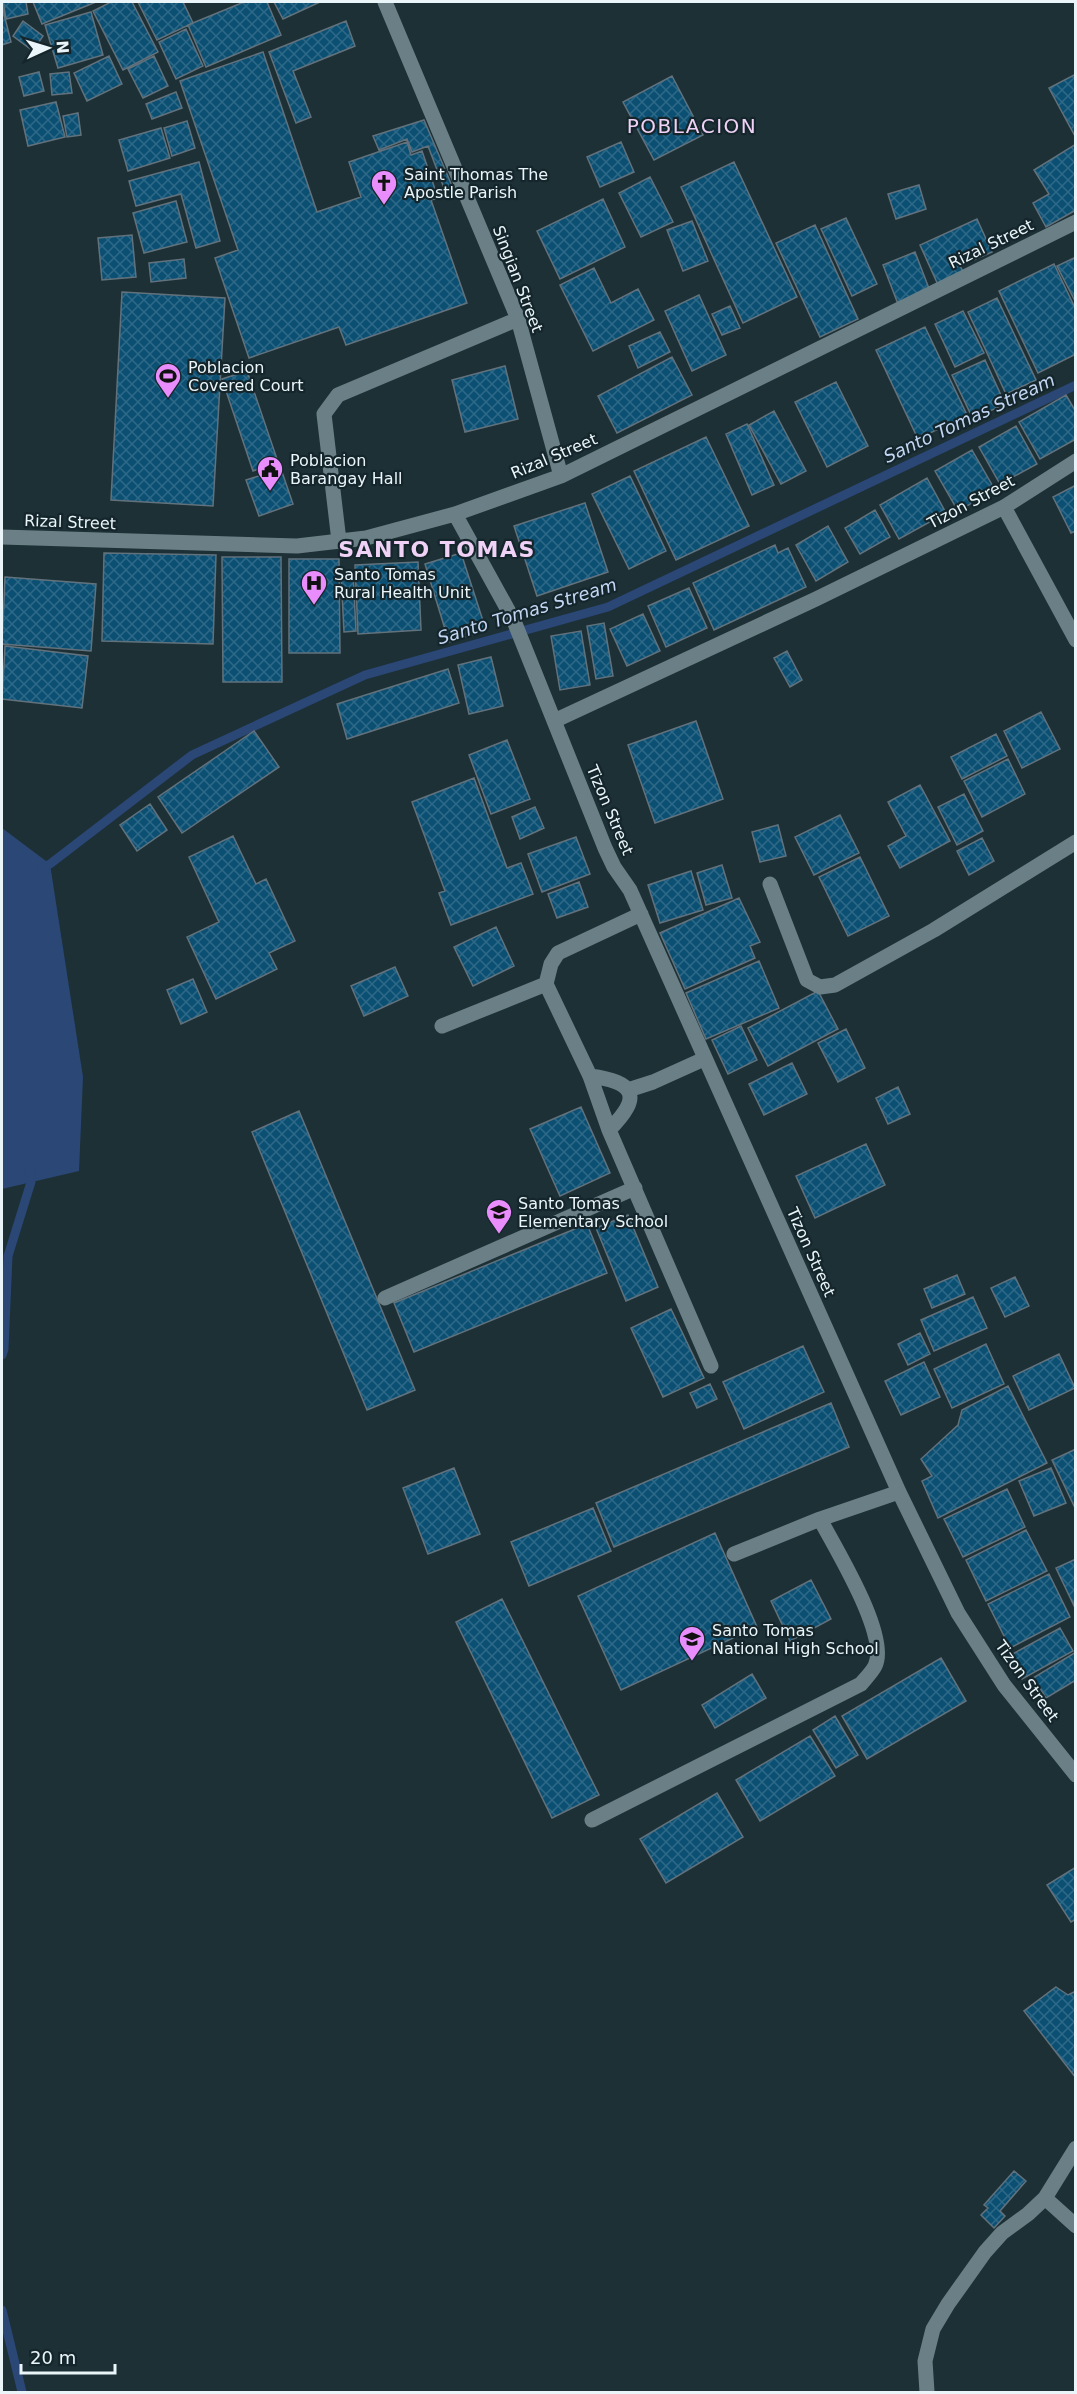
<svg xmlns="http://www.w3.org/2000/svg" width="1077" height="2394" font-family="'DejaVu Sans',sans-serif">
  <defs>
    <pattern id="building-cross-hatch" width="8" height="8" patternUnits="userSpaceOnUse" patternTransform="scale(1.5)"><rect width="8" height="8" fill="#0b4f73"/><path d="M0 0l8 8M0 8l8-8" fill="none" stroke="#2f6988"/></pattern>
  </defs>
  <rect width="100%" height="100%" fill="#1d3035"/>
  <path fill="#2a4776" d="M2 828 50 864 83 1077 79 1171 2 1189Z"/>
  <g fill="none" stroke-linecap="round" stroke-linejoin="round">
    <path stroke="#2a4776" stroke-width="9" d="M41 868 50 864 192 755 365 675 608 607 1076 385
      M2 1355 4 1349 8 1256 31 1182 30 1170
      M2 2310 22 2392"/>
  </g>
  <path fill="url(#building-cross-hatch)" stroke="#62727d" stroke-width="1.5" d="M3 2H26L28 14 6 19Z
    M33 2H96L42 24Z
    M111 2H132L158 52 123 70 93 11Z
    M138 2H183L193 23 157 40Z
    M244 2H267L281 35 206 67 188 25Z
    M274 2H320L283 19Z
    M2 6 11 42 2 45Z
    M91 12 103 55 58 68 45 25Z
    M23 21 43 36 33 51 13 36Z
    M346 21 355 46 293 71 311 117 296 123 269 52Z
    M186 29 203 66 176 79 159 42Z
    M263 52 317 212 361 197 349 162 407 142 411 155 422 151 438 198 431 200 467 303 346 345 339 327 249 358 215 258 238 250 180 81Z
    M109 56 122 84 87 101 74 73Z
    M154 56 168 86 143 98 128 69Z
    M39 72 44 91 24 96 19 77Z
    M69 72 72 93 52 95 50 74Z
    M1076 74V138L1049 88Z
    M672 76 703 135 654 160 623 102Z
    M176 92 182 108 152 119 146 104Z
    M56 102 65 137 28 146 20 110Z
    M78 113 81 135 67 137 63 116Z
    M424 120 452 186 444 188 428 146 412 152 407 139 379 150 373 136Z
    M187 121 195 148 172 156 164 128Z
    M161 128 170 158 128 171 119 140Z
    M621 142 634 172 600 187 587 157Z
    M1076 144V210L1046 227 1033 203 1049 194 1034 170Z
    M199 162 220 241 196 248 181 194 136 206 129 181Z
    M734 162 797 297 743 323 681 187Z
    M650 177 673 222 641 237 619 193Z
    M919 185 926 209 896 219 888 194Z
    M603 199 625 247 560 279 537 231Z
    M176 201 187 242 144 253 133 213Z
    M846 218 877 284 852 296 821 229Z
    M977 219 992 252 960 266 965 275 939 287 920 245Z
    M692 221 708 261 683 271 667 230Z
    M815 225 858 319 820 337 776 243Z
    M132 235 136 277 102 280 98 238Z
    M915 252 930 291 898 304 883 265Z
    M1076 257V303L1057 266Z
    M184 259 186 278 151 282 149 263Z
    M1054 264 1076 310V354L1038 373 999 291Z
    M594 268 611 303 638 289 654 320 593 351 560 285Z
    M122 292 225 298 213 506 111 500Z
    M699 295 726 355 692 371 665 311Z
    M997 298 1036 380 1006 394 968 312Z
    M730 306 740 328 722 335 712 314Z
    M963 311 984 353 955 367 935 324Z
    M925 327 967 415 918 439 876 350Z
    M660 332 670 352 638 368 629 346Z
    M672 357 692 395 617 433 598 396Z
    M985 360 1005 404 973 419 952 375Z
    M505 366 518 419 465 432 452 380Z
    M247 371 278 462 253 471 222 379Z
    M836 382 868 446 827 467 795 402Z
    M1066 395 1076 412V439L1040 459 1019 422Z
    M774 411 806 471 781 484 749 425Z
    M747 424 774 485 752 495 726 434Z
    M1016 426 1037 464 1000 484 979 447Z
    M706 437 749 526 676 560 634 471Z
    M972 450 995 490 958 511 935 471Z
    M281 469 293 504 259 516 246 480Z
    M630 476 666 551 629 569 592 494Z
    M927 478 946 513 899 539 880 505Z
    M1076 485V531L1071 533 1053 497Z
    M585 503 608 572 537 596 514 526Z
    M875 510 890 537 860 554 845 528Z
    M828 526 848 562 816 581 796 545Z
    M775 545 778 553 788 548 806 587 714 630 693 583Z
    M104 553 216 555 213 644 102 641Z
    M461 553 486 630 449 642 425 564Z
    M222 557H281L282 682H223Z
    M289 559H339L340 653H289Z
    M418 562 421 630 358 634 355 565Z
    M353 573 356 631 344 632 341 574Z
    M5 577 96 584 91 651 2 644Z
    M689 588 707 628 666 647 648 606Z
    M643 614 660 651 627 666 610 629Z
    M604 623 613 676 596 679 587 626Z
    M581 631 590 685 560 690 551 636Z
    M5 646 88 656 82 708 2 699Z
    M787 651 802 680 790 687 774 658Z
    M491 657 503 706 469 714 458 665Z
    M448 669 459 703 347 739 337 704Z
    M1041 712 1060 749 1022 768 1004 731Z
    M696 721 723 799 655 823 628 745Z
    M254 731 279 767 182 833 158 797Z
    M996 734 1007 756 962 779 951 757Z
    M507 740 530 799 491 814 469 755Z
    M1008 759 1025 794 982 817 964 781Z
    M474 778 507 868 521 863 533 894 451 925 439 893 445 891 412 802Z
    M920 785 950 841 900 868 888 846 906 836 888 802Z
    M964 794 983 831 957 845 938 807Z
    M150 804 167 830 137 851 120 825Z
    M535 807 544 828 520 839 512 817Z
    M840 815 859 853 814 875 795 837Z
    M778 825 786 856 760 862 752 832Z
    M233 836 256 884 266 879 295 941 269 953 277 969 216 999 187 937 219 922 189 857Z
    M576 837 590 874 542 892 528 854Z
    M982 838 994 861 969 875 957 851Z
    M860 857 889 916 848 936 819 877Z
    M722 865 732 898 706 905 697 873Z
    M691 871 703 910 660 923 648 885Z
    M579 882 588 907 557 918 548 894Z
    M739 898 760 942 750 946 755 958 685 989 660 933Z
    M496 927 514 966 473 986 454 947Z
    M759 961 779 1008 706 1039 686 993Z
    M395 967 408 996 364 1016 351 986Z
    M193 979 207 1012 181 1024 167 990Z
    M818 991 838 1029 768 1066 748 1028Z
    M741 1026 757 1060 728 1074 712 1040Z
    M846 1029 865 1068 838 1082 818 1043Z
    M792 1063 807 1094 764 1115 749 1084Z
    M898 1087 910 1114 888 1124 876 1098Z
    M581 1107 610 1173 560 1196 530 1129Z
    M299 1111 415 1390 367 1410 252 1132Z
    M866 1144 885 1185 815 1218 796 1176Z
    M628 1215 658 1287 626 1301 596 1228Z
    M587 1224 607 1273 414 1352 394 1303Z
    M957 1275 965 1294 932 1308 924 1289Z
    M1015 1277 1029 1306 1005 1317 991 1288Z
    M973 1297 987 1328 934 1351 921 1320Z
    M671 1309 704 1378 663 1397 631 1328Z
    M920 1333 930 1354 908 1365 898 1344Z
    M986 1344 1004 1384 952 1408 934 1369Z
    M803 1346 824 1392 744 1429 723 1382Z
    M1059 1354 1075 1388 1029 1410 1013 1376Z
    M924 1362 940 1397 901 1415 885 1381Z
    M710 1384 717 1399 697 1408 690 1393Z
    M1008 1386 1047 1463 938 1518 922 1481 932 1476 921 1459 958 1425 962 1410Z
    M831 1403 849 1447 614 1547 596 1503Z
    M1076 1449V1510L1052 1460Z
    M454 1468 480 1534 428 1554 403 1488Z
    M1051 1468 1066 1503 1034 1516 1019 1481Z
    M1007 1489 1025 1527 963 1557 944 1519Z
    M593 1508 611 1551 529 1586 511 1542Z
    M1026 1530 1047 1571 986 1601 966 1560Z
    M715 1533 757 1627 621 1690 578 1596Z
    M1076 1559V1610L1056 1568Z
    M1049 1574 1070 1617 1010 1648 988 1604Z
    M811 1580 831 1619 790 1641 771 1601Z
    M502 1599 599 1795 552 1818 456 1622Z
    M1060 1628 1073 1651 1022 1679 1009 1656Z
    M1076 1652V1680L1046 1698 1033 1678Z
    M941 1658 966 1701 867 1759 842 1716Z
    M752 1674 766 1698 715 1728 702 1705Z
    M835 1716 858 1755 836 1768 813 1730Z
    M810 1736 835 1776 760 1821 736 1780Z
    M717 1793 743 1837 666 1883 640 1839Z
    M1076 1867V1919L1071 1922 1047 1885Z
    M1056 1987 1068 1995 1076 1991V2078L1024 2011Z
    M1014 2171 1026 2181 1000 2211 1005 2216 994 2228 981 2215 988 2208 984 2205Z"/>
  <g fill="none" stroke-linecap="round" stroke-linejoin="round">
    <path stroke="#6b8086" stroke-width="15" d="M385 2 518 319 561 476
      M1004 507 1076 640
      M455 514 514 621 605 848 614 867 630 890 899 1492 958 1613 1004 1685 1076 1775
      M2 537 297 546 366 538 455 514 561 476 1076 222
      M339 541 324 414 338 395 518 319
      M554 721 816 599 1004 507 1076 461
      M770 884 807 980 820 987 835 985 934 930 1076 842
      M546 984 590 1076 609 1130 711 1366
      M442 1026 546 984 551 964 558 953 641 914
      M590 1076C635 1082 643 1096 609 1130
      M628 1090 653 1082 704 1059
      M385 1298 635 1188
      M734 1554 820 1519 899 1492
      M592 1820 861 1684C865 1679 872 1672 875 1666 890 1636 835 1548 820 1519
      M1045 2198 1076 2226
      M927 2392 925 2361 933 2329 948 2304 985 2252 1002 2233 1028 2214 1045 2198 1076 2148"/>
  </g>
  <defs>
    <g id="church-pin" transform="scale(1.35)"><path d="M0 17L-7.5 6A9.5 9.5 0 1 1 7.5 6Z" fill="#e98dfd" stroke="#14262b"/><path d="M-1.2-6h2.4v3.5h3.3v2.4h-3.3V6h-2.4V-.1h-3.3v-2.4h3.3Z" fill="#111"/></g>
    <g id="stadium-pin" transform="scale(1.35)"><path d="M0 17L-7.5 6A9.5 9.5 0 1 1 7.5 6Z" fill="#e98dfd" stroke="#14262b"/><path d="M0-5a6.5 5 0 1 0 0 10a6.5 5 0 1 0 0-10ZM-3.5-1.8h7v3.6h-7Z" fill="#111"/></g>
    <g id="civic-pin" transform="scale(1.35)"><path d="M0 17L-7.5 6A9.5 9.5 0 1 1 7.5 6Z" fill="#e98dfd" stroke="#14262b"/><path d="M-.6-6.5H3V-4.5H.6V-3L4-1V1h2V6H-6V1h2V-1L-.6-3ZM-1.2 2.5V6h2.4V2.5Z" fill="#111"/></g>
    <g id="hospital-pin" transform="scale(1.35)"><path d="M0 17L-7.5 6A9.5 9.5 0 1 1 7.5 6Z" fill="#e98dfd" stroke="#14262b"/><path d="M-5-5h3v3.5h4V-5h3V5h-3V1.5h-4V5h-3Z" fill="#111"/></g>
    <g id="school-pin" transform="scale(1.35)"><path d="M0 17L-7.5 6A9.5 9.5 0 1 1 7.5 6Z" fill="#e98dfd" stroke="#14262b"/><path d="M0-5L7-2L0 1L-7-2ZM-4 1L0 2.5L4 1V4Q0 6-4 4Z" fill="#111"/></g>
  </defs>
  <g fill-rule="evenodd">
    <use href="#church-pin" x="384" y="183"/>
    <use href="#stadium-pin" x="168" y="376"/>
    <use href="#civic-pin" x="270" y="469"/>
    <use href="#hospital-pin" x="314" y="583"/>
    <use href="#school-pin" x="499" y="1212"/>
    <use href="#school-pin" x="692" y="1639"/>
  </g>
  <g text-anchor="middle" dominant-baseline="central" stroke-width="4.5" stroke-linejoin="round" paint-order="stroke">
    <g font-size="16" fill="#eaf5f9" stroke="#14262b" text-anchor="start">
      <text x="404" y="174">Saint Thomas The<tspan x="404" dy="18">Apostle Parish</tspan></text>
      <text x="188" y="367">Poblacion<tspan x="188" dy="18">Covered Court</tspan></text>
      <text x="290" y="460">Poblacion<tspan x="290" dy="18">Barangay Hall</tspan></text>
      <text x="334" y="574">Santo Tomas<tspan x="334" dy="18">Rural Health Unit</tspan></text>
      <text x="518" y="1203">Santo Tomas<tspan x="518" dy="18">Elementary School</tspan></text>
      <text x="712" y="1630">Santo Tomas<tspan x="712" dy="18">National High School</tspan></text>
    </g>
    <g font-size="16" fill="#eaf5f9" stroke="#14262b">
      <text transform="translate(991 244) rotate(-26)">Rizal Street</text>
      <text transform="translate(518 279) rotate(69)">Singian Street</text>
      <text transform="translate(554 456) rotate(-23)">Rizal Street</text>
      <text transform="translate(971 502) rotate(-28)">Tizon Street</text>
      <text transform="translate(70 522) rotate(2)">Rizal Street</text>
      <text transform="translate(610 810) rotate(67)">Tizon Street</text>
      <text transform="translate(811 1252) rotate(66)">Tizon Street</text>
      <text transform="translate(1027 1681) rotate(54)">Tizon Street</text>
    </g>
    <g font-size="18" font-style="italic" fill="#c2d6f3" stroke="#14262b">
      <text transform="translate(969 418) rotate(-25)">Santo Tomas Stream</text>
      <text transform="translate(527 611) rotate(-17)">Santo Tomas Stream</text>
    </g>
    <g font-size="20" letter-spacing="1.5" fill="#f0d2f7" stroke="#14262b">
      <text x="692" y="126">POBLACION</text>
    </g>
    <g font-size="22" font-weight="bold" letter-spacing="1.5" fill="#f0d2f7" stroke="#14262b">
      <text x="437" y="549">SANTO TOMAS</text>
    </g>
  </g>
  <rect width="1077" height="2394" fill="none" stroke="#eaf5f9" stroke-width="6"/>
  <g transform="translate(48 48) rotate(86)" stroke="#14262b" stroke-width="4.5" paint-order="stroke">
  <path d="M0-4.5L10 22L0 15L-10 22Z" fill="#eaf5f9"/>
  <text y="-9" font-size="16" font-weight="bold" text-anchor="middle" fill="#eaf5f9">N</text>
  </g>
  <path d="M21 2364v9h94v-9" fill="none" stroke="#eaf5f9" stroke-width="3"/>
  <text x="30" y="2364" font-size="18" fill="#eaf5f9" stroke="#14262b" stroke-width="4.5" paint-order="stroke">20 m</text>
</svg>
